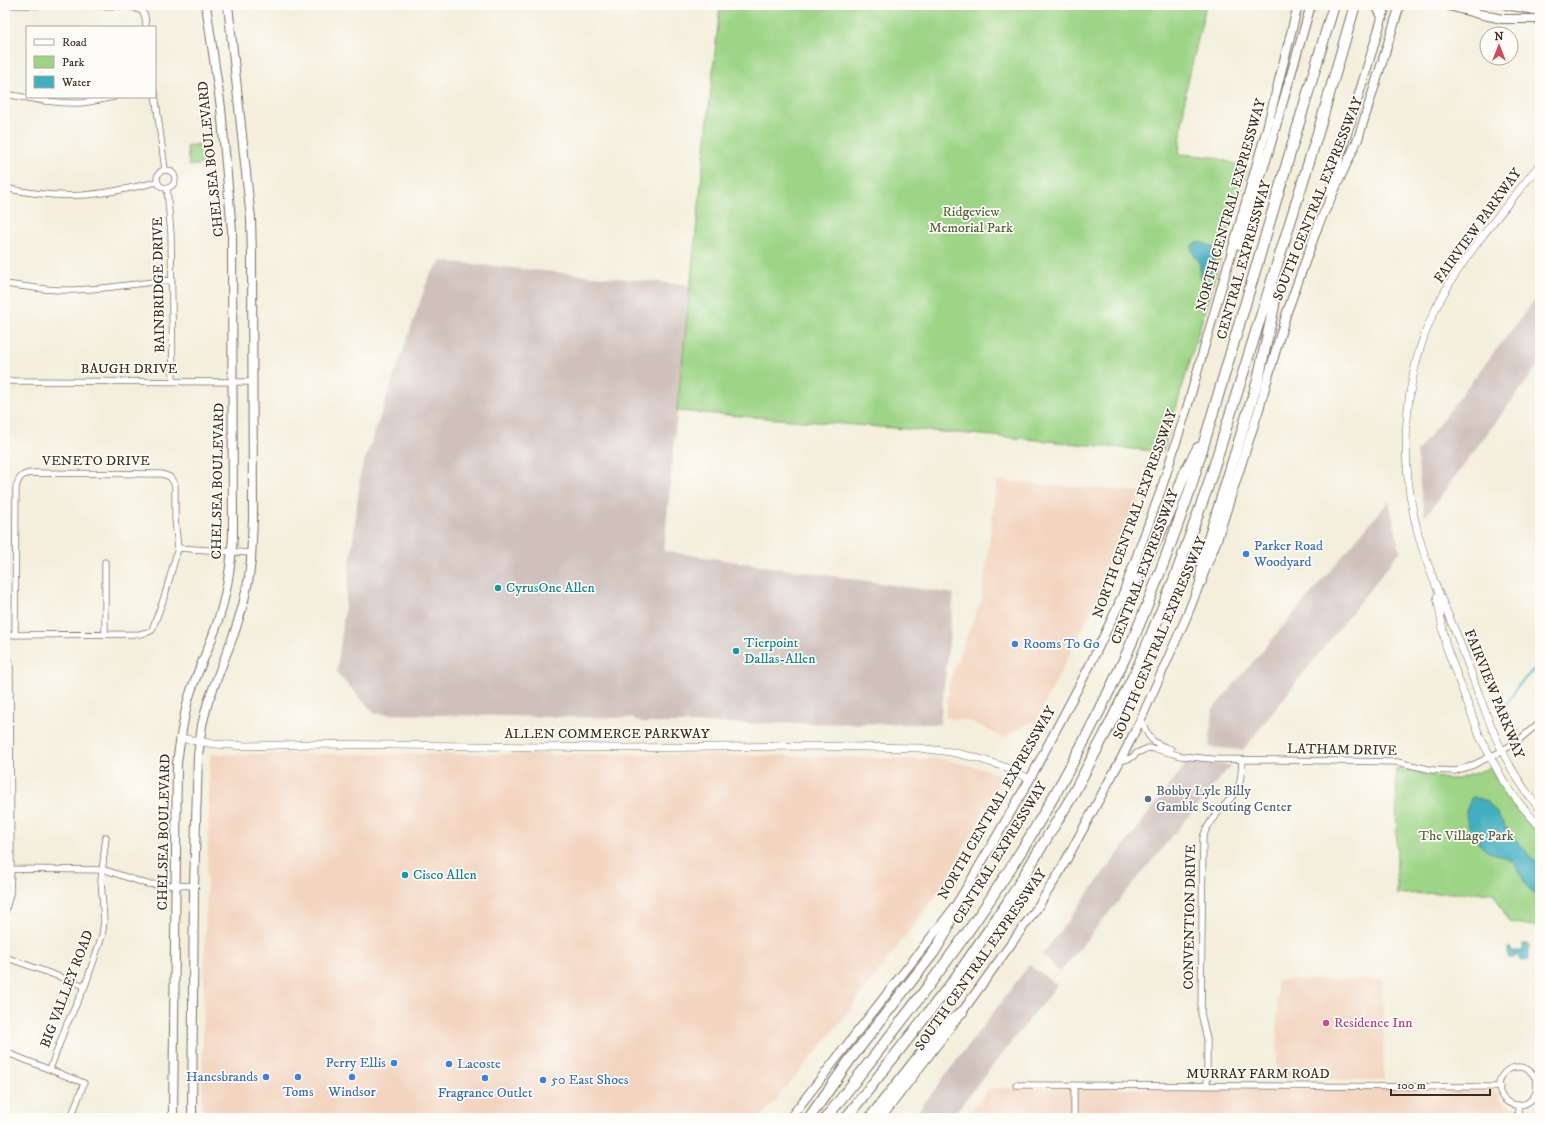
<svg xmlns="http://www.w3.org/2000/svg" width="1545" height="1123" font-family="'IM FELL DW Pica',serif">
  <rect width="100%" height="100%" fill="#fdfcf7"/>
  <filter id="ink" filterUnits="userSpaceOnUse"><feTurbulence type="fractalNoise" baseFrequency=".025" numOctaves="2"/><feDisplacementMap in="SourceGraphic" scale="8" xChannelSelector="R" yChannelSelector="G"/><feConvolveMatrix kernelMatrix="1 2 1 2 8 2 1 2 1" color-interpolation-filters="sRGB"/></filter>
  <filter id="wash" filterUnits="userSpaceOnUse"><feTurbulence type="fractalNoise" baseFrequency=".012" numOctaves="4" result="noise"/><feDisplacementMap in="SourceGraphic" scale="16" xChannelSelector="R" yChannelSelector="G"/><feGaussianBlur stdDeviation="0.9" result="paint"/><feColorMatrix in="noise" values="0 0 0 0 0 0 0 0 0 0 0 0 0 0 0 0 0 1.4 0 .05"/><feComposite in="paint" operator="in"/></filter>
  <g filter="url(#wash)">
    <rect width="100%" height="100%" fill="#f3efdc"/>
    <path fill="#f3d4bf" d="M997 481 1142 492 1105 584 1037 719 1003 738 971 721 945 718 949 682 982 598Z
      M210 754H689L941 759 984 769 1004 776 943 886 839 1024 761 1118H202L203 1022Z
      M1383 979 1384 1080 1277 1079V980Z
      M989 1088 1383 1089 1486 1091 1496 1092 1500 1099 1506 1104 1513 1107H1521L1540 1102V1118H965Z"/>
    <path fill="#cfc0bb" d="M441 261 690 285 677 411 664 551 954 594 940 724 645 723 631 718 375 714 337 673 361 471 429 276Z
      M1540 293V363L1425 517 1420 485 1417 452Z
      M1389 501 1400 551 1243 750 1209 747 1213 709Z
      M1187 762 1231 765 1060 972 1042 955Z
      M1029 965 1057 985 951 1118H913Z"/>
    <path fill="#9dd486" stroke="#6c7f52" d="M720 5H1206L1186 90 1179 154 1214 157 1247 168 1163 452 994 436 677 411Z
      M202 144 205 164 189 166 187 146Z
      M1396 768 1448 779H1457L1490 768 1522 815 1540 833V927L1509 922 1493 892 1397 894Z"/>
    <path fill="#42afc0" stroke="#3e6c6f" d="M1200 242 1213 247 1216 251 1210 275 1206 279 1200 276V263L1192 252V245Z
      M1474 797 1487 801 1499 816 1508 831 1540 866V897C1522 890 1525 873 1512 862 1505 856 1497 855 1489 852 1477 846 1466 826 1466 813 1466 808 1470 803 1471 798Z
      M1523 944H1529V960H1520V956H1514V958H1508V948H1511V951H1523Z"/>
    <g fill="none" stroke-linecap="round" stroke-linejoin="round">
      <path stroke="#42afc0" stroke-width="2" d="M1500 716 1517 687 1540 663"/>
    </g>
  </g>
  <g filter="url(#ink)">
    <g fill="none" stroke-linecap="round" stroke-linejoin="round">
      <g stroke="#7b6f60" stroke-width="7">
        <path id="minor" d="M5 5 130 6 142 11 145 16 146 27
          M155 93 165 170
          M5 94C30 98 54 104 80 103 91 102 103 99 114 97
          M157 179a9 9 0 1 1 18 0a9 9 0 1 1-18 0Z
          M5 188C65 201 99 196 157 182
          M167 188 171 234 173 381
          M5 284C24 286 42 290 61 290 98 291 135 283 172 280
          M5 381 252 382
          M178 548 251 553
          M105 562V634
          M5 635 140 634 148 632 152 630 165 595 178 548 175 519V485L170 477 162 474 31 473C21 474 18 479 16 488L15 634
          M1141 719C1148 738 1151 743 1171 749
          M1120 761 1131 758 1137 753 1148 748 1156 749 1181 756 1212 759 1397 762 1433 770 1455 771 1471 766 1502 751 1520 739 1540 722
          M11 869 105 870 147 884 194 886
          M5 913 10 894 11 869 10 662
          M5 957 85 986
          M5 1052 84 1083 71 1118
          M1499 1086a19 19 0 1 1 38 0a19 19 0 1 1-38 0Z
          M50 1069 66 1026 85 986 102 936 104 921 101 880 106 837
          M1016 1085 1500 1087
          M1074 1085V1118
          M1207 1086V1039L1201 1013 1203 838C1208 818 1226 807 1237 790 1242 782 1241 770 1242 760
          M1518 1118V1105"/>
      </g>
      <g stroke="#7b6f60" stroke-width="8">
        <path id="tertiary" d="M1540 164C1507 206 1470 247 1444 293 1403 365 1397 454 1418 533 1428 571 1445 606 1460 643 1483 703 1497 759 1540 809
          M1437 597 1446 646 1480 737 1504 782 1520 804 1540 827
          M180 738 214 744 247 746 313 744 621 748 808 746 919 748 951 752 977 758 1002 766 1030 779"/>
      </g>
      <g stroke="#7b6f60" stroke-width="10">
        <path id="secondary" d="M1373 5 1377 7 1382 17
          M1445 5 1475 13 1502 19H1540
          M1506 5 1540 11
          M1329 193 1386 5
          M1239 245 1268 154 1311 5
          M173 1118 177 763C180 741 183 719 189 697 197 671 210 647 218 621 227 593 231 565 233 537L232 231 221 108 206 5
          M192 1118 194 886 198 756 202 725 208 702 235 631 243 605 249 577 251 560 253 519 252 257 251 219 228 5
          M790 1118 954 908 973 877 1030 779 1089 667 1120 602 1161 490 1187 408 1267 128 1298 5
          M881 1118 962 1012 1037 908 1058 875 1120 761 1141 719 1186 618 1217 540 1259 409 1286 315 1318 226 1358 139 1400 5"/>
      </g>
      <g stroke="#7b6f60" stroke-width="12">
        <path id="motorway" d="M1201 581 1203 558 1258 380 1274 306 1272 285
          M1120 602 1136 580 1151 551 1172 508 1185 472 1198 448
          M809 1118 849 1061 934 952 946 932 954 908
          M826 1118C882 1046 940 974 991 898 1043 820 1089 737 1128 651 1151 598 1171 544 1190 490L1334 5
          M846 1118 954 980 1008 902 1071 798 1105 734 1137 669 1174 580 1207 489 1317 136 1355 5
          M870 1118 938 1032 962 1012"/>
      </g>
      <use href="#minor" stroke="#fff" stroke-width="5.5"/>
      <use href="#tertiary" stroke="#fff" stroke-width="7"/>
      <use href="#secondary" stroke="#fff" stroke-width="8"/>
      <use href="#motorway" stroke="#fff" stroke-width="10"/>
    </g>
  </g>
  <g fill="#3f7fe0" stroke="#fdfcf7" stroke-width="1.5">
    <circle cx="1246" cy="554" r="4"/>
    <circle cx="1015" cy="644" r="4"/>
    <circle cx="394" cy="1063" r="4"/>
    <circle cx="449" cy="1064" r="4"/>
    <circle cx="266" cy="1077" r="4"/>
    <circle cx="298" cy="1077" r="4"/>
    <circle cx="352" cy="1077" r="4"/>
    <circle cx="485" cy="1078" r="4"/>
    <circle cx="543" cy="1080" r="4"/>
  </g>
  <g fill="#0f9aa8" stroke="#fdfcf7" stroke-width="1.5">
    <circle cx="498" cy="588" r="4"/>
    <circle cx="736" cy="651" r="4"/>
    <circle cx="405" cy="875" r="4"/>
  </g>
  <circle fill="#5c6f8a" stroke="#fdfcf7" stroke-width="1.5" cx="1148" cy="799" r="4"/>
  <circle fill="#d1479c" stroke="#fdfcf7" stroke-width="1.5" cx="1326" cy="1023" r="4"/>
  <g text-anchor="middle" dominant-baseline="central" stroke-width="3.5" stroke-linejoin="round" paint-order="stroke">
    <g font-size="14" fill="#3b2a1e" stroke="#fdfcf7">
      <text transform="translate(211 159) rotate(-96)">CHELSEA BOULEVARD</text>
      <text transform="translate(1318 199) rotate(-68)">SOUTH CENTRAL EXPRESSWAY</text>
      <text transform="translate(1231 205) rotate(-74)">NORTH CENTRAL EXPRESSWAY</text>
      <text transform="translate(1478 226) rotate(-54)">FAIRVIEW PARKWAY</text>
      <text transform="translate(1244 260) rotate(-74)">CENTRAL EXPRESSWAY</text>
      <text transform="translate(159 285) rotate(-91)">BAINBRIDGE DRIVE</text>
      <text x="129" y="369">BAUGH DRIVE</text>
      <text x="96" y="461">VENETO DRIVE</text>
      <text transform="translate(218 481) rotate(-89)">CHELSEA BOULEVARD</text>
      <text transform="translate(1135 514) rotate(-70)">NORTH CENTRAL EXPRESSWAY</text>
      <text transform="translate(1145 567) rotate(-69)">CENTRAL EXPRESSWAY</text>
      <text transform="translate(1160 638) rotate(-67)">SOUTH CENTRAL EXPRESSWAY</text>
      <text transform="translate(1494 694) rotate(68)">FAIRVIEW PARKWAY</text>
      <text x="607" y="734">ALLEN COMMERCE PARKWAY</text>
      <text transform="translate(1342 750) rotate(1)">LATHAM DRIVE</text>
      <text transform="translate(997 803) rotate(-60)">NORTH CENTRAL EXPRESSWAY</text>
      <text transform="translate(164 832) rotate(-89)">CHELSEA BOULEVARD</text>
      <text transform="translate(1000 853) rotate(-58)">CENTRAL EXPRESSWAY</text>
      <text transform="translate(1190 917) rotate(-89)">CONVENTION DRIVE</text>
      <text transform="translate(981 960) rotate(-55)">SOUTH CENTRAL EXPRESSWAY</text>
      <text transform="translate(67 989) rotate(-69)">BIG VALLEY ROAD</text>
      <text x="1258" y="1074">MURRAY FARM ROAD</text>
    </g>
    <g font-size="14" fill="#585d3d" stroke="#fdfcf7">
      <text x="971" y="212">Ridgeview<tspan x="971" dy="16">Memorial Park</tspan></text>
      <text x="1466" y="836">The Village Park</text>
    </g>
    <g font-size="14" fill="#366cbe" stroke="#fdfcf7" text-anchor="start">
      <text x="1254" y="546">Parker Road<tspan x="1254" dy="16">Woodyard</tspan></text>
      <text x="1023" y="644">Rooms To Go</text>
      <text x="386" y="1063" text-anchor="end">Perry Ellis</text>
      <text x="457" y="1064">Lacoste</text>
      <text x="258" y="1077" text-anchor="end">Hanesbrands</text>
      <text x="551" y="1080">50 East Shoes</text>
      <text x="298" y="1092" text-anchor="middle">Toms</text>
      <text x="352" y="1092" text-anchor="middle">Windsor</text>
      <text x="485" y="1093" text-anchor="middle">Fragrance Outlet</text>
    </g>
    <g font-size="14" fill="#0d838f" stroke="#fdfcf7" text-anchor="start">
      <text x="506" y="588">CyrusOne Allen</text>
      <text x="744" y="643">Tierpoint<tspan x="744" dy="16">Dallas-Allen</tspan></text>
      <text x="413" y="875">Cisco Allen</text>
    </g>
    <g font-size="14" fill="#4e5e75" stroke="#fdfcf7" text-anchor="start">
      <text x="1156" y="791">Bobby Lyle Billy<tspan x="1156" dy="16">Gamble Scouting Center</tspan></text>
    </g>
    <g font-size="14" fill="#b23c85" stroke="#fdfcf7" text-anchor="start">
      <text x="1334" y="1023">Residence Inn</text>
    </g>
  </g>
  <rect width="1545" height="1123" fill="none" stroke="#fdfcf7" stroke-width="20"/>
  <rect x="26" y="26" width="130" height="72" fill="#fdfcf7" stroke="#afa8a0"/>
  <rect x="34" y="39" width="20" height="6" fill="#ffffff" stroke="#afa8a0"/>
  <text x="62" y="46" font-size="12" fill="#3b2a1e">Road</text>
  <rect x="34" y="56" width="20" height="12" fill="#9dd486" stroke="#afa8a0"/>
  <text x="62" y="66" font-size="12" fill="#3b2a1e">Park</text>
  <rect x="34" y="76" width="20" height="12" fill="#42afc0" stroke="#afa8a0"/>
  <text x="62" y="86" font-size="12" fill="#3b2a1e">Water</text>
  <g transform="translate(1499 46)"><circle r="19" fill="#fdfcf7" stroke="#afa8a0"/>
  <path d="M0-3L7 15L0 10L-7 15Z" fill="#d1495b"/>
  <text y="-6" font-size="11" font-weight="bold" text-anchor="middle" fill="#3b2a1e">N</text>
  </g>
  <path d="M1391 1089v6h99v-6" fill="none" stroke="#3b2a1e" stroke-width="2"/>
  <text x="1397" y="1089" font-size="12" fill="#3b2a1e" stroke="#fdfcf7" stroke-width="3" paint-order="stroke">100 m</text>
</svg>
